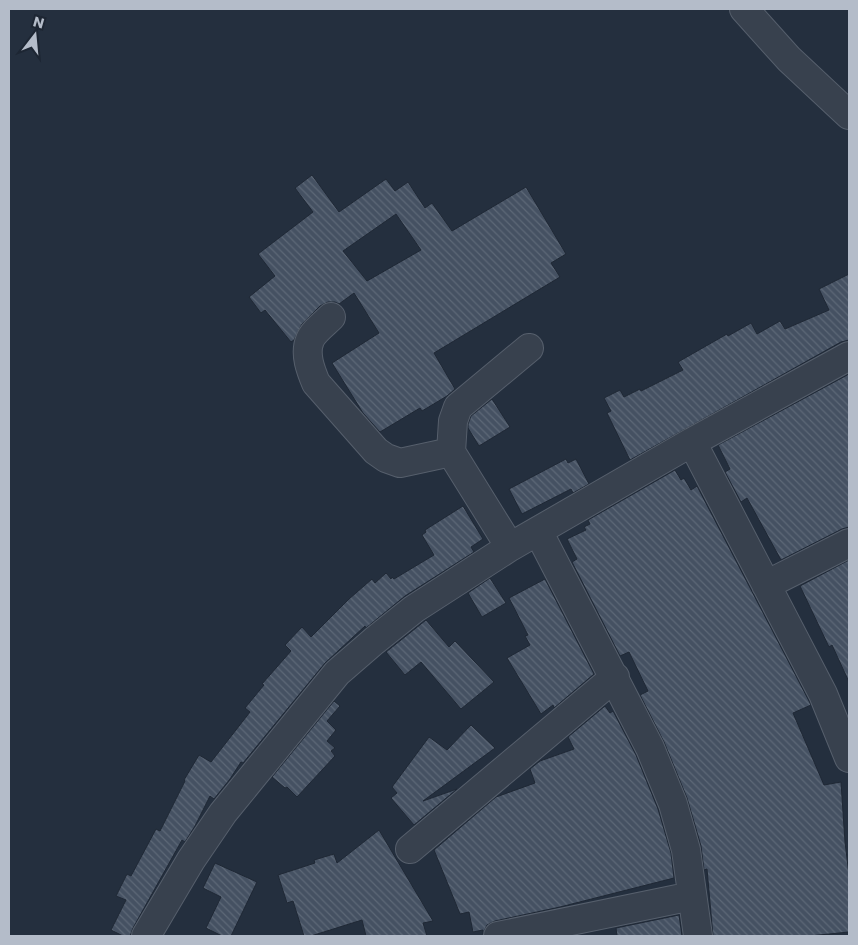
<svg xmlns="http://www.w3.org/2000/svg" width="858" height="945" font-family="Poppins,sans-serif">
  <defs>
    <pattern id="building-back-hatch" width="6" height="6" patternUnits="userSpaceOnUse" patternTransform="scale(1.25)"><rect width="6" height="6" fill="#455162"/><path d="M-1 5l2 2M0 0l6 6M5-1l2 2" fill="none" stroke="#5d6877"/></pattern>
  </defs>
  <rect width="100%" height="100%" fill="#242f3e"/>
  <path fill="url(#building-back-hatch)" stroke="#1f2835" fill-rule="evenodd" d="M312 175 339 212 386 179 395 191 408 182 425 208 432 203 452 231 526 187 566 254 551 263 560 277 434 353 455 389 447 396 422 411 420 408 380 432 363 413 332 363 379 333 354 293 339 304 335 302H328L320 306 302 324 294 340 291 342 265 310 261 313 249 297 275 276 258 254 313 212 295 188ZM396 214 421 250 367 281 343 251Z
    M849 274V340L841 342 630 460 607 413 611 411 604 398 620 390 624 397 640 389 641 391 683 370 678 362 727 334 728 336 751 323 757 334 780 321 785 329 829 310 819 289Z
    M849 374V527L842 529 781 560 747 498 741 502 725 472 730 469 718 445Z
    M492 399 510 427 479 446 468 428V424L471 416Z
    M566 459 568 463 576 459 589 484 573 493 571 489 522 514 509 489Z
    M675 470 681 480 684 478 691 490 697 486 809 701 811 705 793 713 824 785 841 782 845 842 849 875V932L809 936H713L707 869 704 870 701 846 687 798 664 742 640 695 648 691 629 652 620 656 572 562 577 559 567 539 586 530 584 527 590 524 588 520Z
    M463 506 483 539 471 547 474 552 405 596 366 628 365 626 325 663 243 763 241 762 230 779 214 799 210 796 195 826 185 842 182 840 133 928 130 936H123L111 930 126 900 116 896 127 874 131 876 156 829 160 831 185 781 184 780 199 755 211 762 250 712 245 708 264 685 262 684 291 651 285 645 302 627 311 637 349 599 372 579 375 583 386 573 391 579 392 577 394 579 434 555 422 535 426 532 425 530Z
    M849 560V682L832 645 829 647 800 586Z
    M490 578 506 603 482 617 468 593Z
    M545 579 594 674 554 708 553 705 541 714 507 658 530 645 525 636 528 635 509 598Z
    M426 620 449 647 455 641 494 682 461 709 421 662 405 675 386 652Z
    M334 701 340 706 327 721 336 730 327 741 335 748 331 751 335 756 297 797 287 787 285 788 272 777Z
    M605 706 610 713 613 711 636 755 658 809 671 853 674 878 560 907 495 921 487 925 483 934V930L473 932 469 912 460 914 434 850 496 797 535 783 530 769 540 761 574 749 568 737Z
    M471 725 495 748 423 801 457 789 414 825 391 798 397 793 392 787 429 737 447 750Z
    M379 830 433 921 423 923 427 936H366L362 920 311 936H304L293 901 287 903 278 875 315 863 314 860 334 854 337 863Z
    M215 863 257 882 231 936H222L206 928 221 897 203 888Z
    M679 915 682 936H617L616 928Z"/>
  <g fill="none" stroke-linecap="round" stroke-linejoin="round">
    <g stroke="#565f6c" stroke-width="30">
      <path id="minor" d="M744 9 789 59 849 115
        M331 317C325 323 313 332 310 340 304 354 311 371 316 383L376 451 386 458 400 463 451 452 510 547
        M692 442 823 694 849 758
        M451 452 453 421 458 407 529 348
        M538 531 650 748 673 804 686 850 698 936
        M766 585 849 543
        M410 849 615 677
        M146 936 191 860 223 813 337 673 374 641 414 609 510 547 692 442 849 356
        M498 936 692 896"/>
    </g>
    <use href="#minor" stroke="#38414e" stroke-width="28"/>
  </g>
  <rect width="858" height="945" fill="none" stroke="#b4bcc9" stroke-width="20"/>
  <g transform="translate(35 35) rotate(16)" stroke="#1d2633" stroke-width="4" paint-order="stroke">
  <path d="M0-4L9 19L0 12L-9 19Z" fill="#b4bcc9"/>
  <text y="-8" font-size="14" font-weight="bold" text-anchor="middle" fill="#b4bcc9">N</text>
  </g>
</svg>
